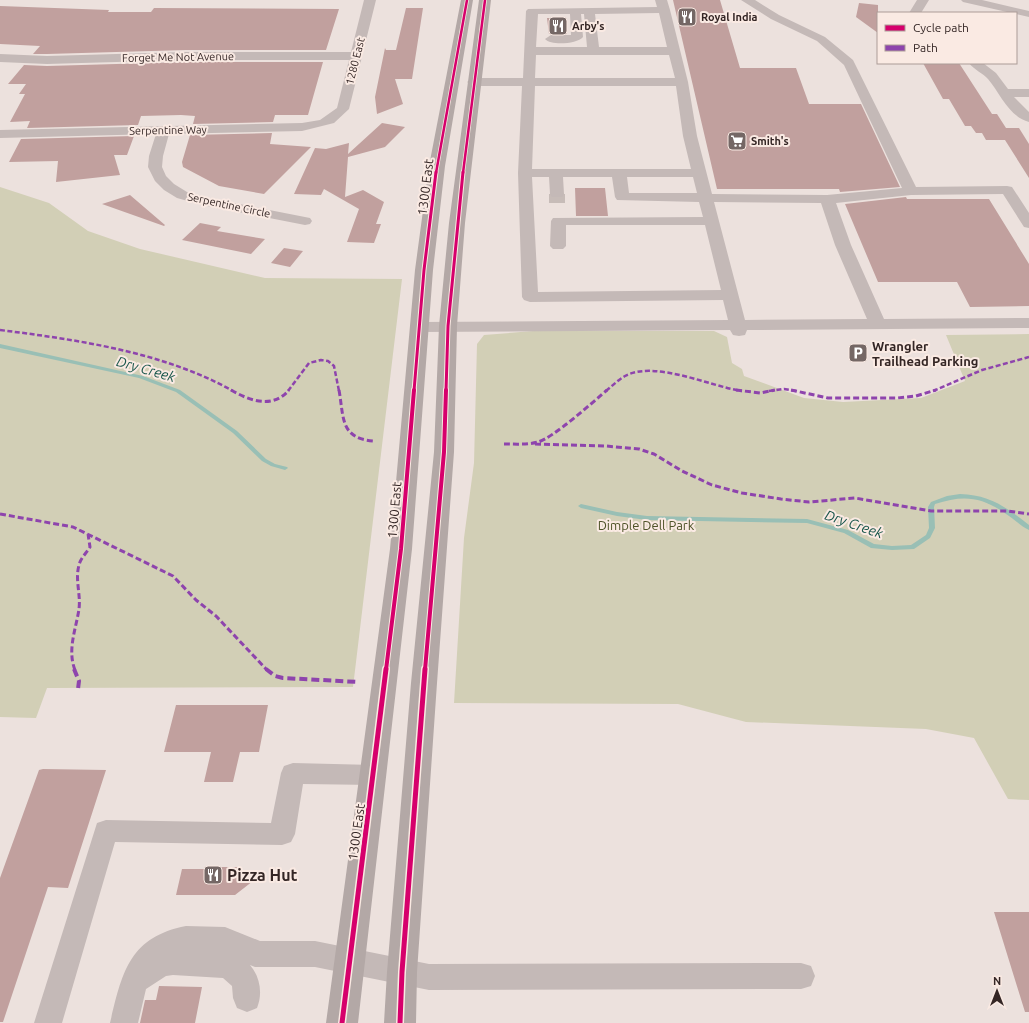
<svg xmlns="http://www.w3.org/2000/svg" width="1029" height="1023" font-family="Ubuntu,sans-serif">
  <rect width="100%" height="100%" fill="#ece1dd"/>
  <path fill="#d2cfb6" d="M0 187 49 203 88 231 140 249 265 278 402 279 353 687 47 688 36 718 0 717Z
    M533 331H714L727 337 732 363 742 369 744 376 804 398 843 402 921 398 965 381 946 335 1029 334V800L1008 799 974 738 926 729 746 722 678 704 454 703 464 538 474 463 477 344 484 335Z"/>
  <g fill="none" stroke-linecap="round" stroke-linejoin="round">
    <path fill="#99bfb5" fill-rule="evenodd" d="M0 344 143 376 180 390 237 431 266 459 275 464 287 467 288 468 285 470 271 466 262 461 233 433 176 392 139 378 0 348Z
      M960 494C990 495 1006 507 1029 525V530C1022 527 1015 520 1009 516 983 497 965 494 935 504L934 507 935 528 930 538 914 549 892 550 871 548 844 533 807 523 647 520 617 516 581 508 578 506 581 504 617 512 647 516 807 519 848 530 874 544 892 546 911 545 926 535 929 528 928 507 931 502 947 496Z"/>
  </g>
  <path fill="#c1a09e" d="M673 0H720L740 68H796L809 104H861L900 187 840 192 839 189H717Z
    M859 3 878 5V33L856 17Z
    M0 6 109 10 108 12H151L154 8 339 9 326 50H186L47 54H33L40 46 0 44Z
    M406 8H423L412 79H395L403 104 377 114 375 97 385 48 386 50H396Z
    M547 18H566L567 34H549Z
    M186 62H323L308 115H275L273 122 193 124 195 116 181 115 141 116 138 125 27 128 30 121 10 122 25 94H19L26 84H8L24 65 47 66Z
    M923 63H959L992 114H997L1006 128H1019L1029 144V178L1005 140H986L982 133H976L971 126H965L949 99H943Z
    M382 123 405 127 385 147 348 157 345 197 363 190 384 202 376 224H381L374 243 347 242 359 209 324 189 321 195 294 194 315 148 326 149 349 143 348 154Z
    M272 133 270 144 311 147 264 194 219 186 183 167 182 162 190 135Z
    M134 136 127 155H114L120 175 56 182 58 161 9 162 21 139Z
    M575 188H605L608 216H576Z
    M130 195 165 225 164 226 102 204Z
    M906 197 907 199H989L1029 264V306L970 307 957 282H878L845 204Z
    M200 223 221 227 217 231 265 239 251 254 182 240Z
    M284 248 303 251 290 267 271 263Z
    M176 705H268L259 752H240L233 782H204L211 752H164Z
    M43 769 106 770 68 888 48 887 3 1022H0V878L39 770Z
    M220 867H239L253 881 235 895H176L182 869H220Z
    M994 912H1029V1012H1025Z
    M159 986 202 987 195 1023H140L145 1000H156Z"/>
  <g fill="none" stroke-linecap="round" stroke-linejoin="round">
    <path stroke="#c7bcb8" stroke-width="16" stroke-dasharray="16 8" stroke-linecap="butt" d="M557 194V203"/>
    <path fill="#c4b9b7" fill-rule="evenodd" d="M364 0H376L349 109 334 123 302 131 169 134 163 156 162 167 166 176 174 184 187 192 204 197 310 218 312 221 310 224 305 225 202 205 177 198 164 190 155 181 148 167 149 156 156 134 0 138V130L302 123 320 120 337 108 349 60H186L47 64 0 62V54L47 56 186 52H351Z
      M655 0H667L670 10 688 82 697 136 712 194 827 195 902 188 844 65 817 41 771 19 741 0H755L779 15 825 37 853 60 916 187 1007 186 1012 187 1029 213V228L1024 227 1003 194 911 195 836 203 851 245 884 319 1029 318V328L747 330 745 335 739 336 733 335 730 330 420 332 414 331 412 327 414 323 420 322 728 320 723 300 530 302 524 300 522 297 518 173 522 86H473L467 82 473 78H523L526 11 528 9 657 7ZM659 13 667 47H599L595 14ZM538 14H570L571 35H551L545 39C551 46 577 44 583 37L581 14H584L587 47H536ZM536 55H669L675 78H535ZM535 86H676L683 136 691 169H532ZM532 177H549L550 194 552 197H562L564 194 563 177H612L615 197 617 200 699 202 703 217 553 218 551 221 550 246 553 249H563L566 246V225H705L721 290 538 292ZM627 177H693L697 193H629ZM714 202 821 203 835 245 867 319 745 320Z
      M917 0H929L921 13H909Z
      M961 0H982L1029 11V17L963 2Z
      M969 63H983L996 73 1008 89H1029V97H1014L1029 112V122C1009 117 1000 93 988 79 983 73 974 70 969 63Z
      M293 763 374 765 383 768 386 775 383 782 374 785 303 784 295 834 291 842 282 845 115 842 62 1023H34L97 823 106 820 271 823 281 773 284 766Z
      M186 926 225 927 260 941H315L429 964 801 963 811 966 815 976 811 986 801 989 429 990 315 967H255L250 965C260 977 263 993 257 1008L247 1012 237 1008 233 998 232 986 223 978 173 975 166 976 146 989 138 1023H110C122 973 129 937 186 926Z"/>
    <path fill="#b3a8a6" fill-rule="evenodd" d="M461 0H473L445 166 433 270 412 549 358 1023H326L390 549 415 270 429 166Z
      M479 0H491L465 223 457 326 454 452 437 683 417 972 416 1023H384L387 972 411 683 434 452 439 326 449 223Z"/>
    <path stroke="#8e44ad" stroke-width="2.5" stroke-dasharray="5 2.5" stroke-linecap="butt" d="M0 330C79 340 163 352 233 391
      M288 391 309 363 321 360 328 361 334 366 339 391
      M606 391C612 386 618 380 625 376 655 360 709 386 742 391
      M769 391 784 389 796 391
      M933 391 982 370 1029 357"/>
    <path stroke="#8e44ad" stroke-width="3" stroke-dasharray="6 3" stroke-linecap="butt" d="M231 390C250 401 273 409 289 390
      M339 390C344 418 340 438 373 441
      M736 390 760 393 775 390
      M791 390 828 398H897L916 396 936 390
      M504 444C515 444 527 445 538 442 553 438 593 402 607 390
      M535 444 606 446 639 449 654 454 682 471 712 485 742 493 781 499 809 502 855 498 931 511H1008L1029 514
      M0 514 73 527 173 576 196 600 216 616 267 670
      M75 670C67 650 76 629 79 609 81 593 74 578 80 562 82 557 87 552 90 547L88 534"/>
    <path stroke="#8e44ad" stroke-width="4" stroke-dasharray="8 4" stroke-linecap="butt" d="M74 669 79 681 78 689
      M266 669 275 676 283 678 359 682"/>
    <g stroke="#faeae3" stroke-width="4">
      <path id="cycleway-far3" d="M436 173 467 0
        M463 173 485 0"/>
    </g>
    <g stroke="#faeae3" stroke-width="5">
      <path id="cycleway-far2" d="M414 391 424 270 436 172
        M446 391 448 326 463 172"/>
    </g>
    <g stroke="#faeae3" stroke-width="6">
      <path id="cycleway-far1" d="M386 670 401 549 414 390
        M425 670 444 452 446 390"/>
    </g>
    <g stroke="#faeae3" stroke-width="8">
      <path id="cycleway" d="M342 1023 386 669
        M400 1023 402 972 425 669"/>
    </g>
    <use href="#cycleway-far3" stroke="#d6006c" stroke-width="2.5"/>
    <use href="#cycleway-far2" stroke="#d6006c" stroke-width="3"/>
    <use href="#cycleway-far1" stroke="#d6006c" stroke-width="4"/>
    <use href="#cycleway" stroke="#d6006c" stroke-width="5"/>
  </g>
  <defs>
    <g id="restaurant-square" transform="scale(1)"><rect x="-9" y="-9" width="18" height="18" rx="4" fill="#746765" stroke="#faeae3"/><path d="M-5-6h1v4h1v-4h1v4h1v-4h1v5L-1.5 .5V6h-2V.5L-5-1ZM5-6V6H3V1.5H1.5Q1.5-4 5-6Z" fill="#fff"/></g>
    <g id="supermarket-square" transform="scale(1)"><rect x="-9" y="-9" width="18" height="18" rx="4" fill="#746765" stroke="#faeae3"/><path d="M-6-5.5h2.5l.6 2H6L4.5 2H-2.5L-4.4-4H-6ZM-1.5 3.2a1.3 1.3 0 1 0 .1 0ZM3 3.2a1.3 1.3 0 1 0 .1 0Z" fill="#fff"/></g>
    <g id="parking-square" transform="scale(1)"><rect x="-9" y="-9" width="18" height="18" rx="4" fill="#746765" stroke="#faeae3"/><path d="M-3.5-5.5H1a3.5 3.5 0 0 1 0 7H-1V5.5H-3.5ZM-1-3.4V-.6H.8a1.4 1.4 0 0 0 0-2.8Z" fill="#fff"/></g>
  </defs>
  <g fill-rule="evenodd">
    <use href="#restaurant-square" x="687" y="17"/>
    <use href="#restaurant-square" x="558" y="26"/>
    <use href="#supermarket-square" x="737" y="141"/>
    <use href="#parking-square" x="858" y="353"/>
    <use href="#restaurant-square" x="213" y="875"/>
  </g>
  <g text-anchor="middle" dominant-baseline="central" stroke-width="4" stroke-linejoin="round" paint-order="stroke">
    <g font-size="11" font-weight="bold" fill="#342625" stroke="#faeae3" text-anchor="start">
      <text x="701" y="17">Royal India</text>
      <text x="572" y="26">Arby's</text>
      <text x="751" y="141">Smith's</text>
    </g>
    <g font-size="11" fill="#342625" stroke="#faeae3">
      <text transform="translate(178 57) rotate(-1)">Forget Me Not Avenue</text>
      <text transform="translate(355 61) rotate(-76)">1280 East</text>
      <text transform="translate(168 130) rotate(-1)">Serpentine Way</text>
      <text transform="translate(229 205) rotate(12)">Serpentine Circle</text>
    </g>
    <g font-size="13" fill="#342625" stroke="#faeae3">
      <text transform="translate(425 187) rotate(-83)">1300 East</text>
      <text transform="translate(394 510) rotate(-85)">1300 East</text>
      <text transform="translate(356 832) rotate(-82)">1300 East</text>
    </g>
    <g font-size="13" font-weight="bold" fill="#342625" stroke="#faeae3" text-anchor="start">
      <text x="872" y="346">Wrangler<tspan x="872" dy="15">Trailhead Parking</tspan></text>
    </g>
    <g font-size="13" fill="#4e5328" stroke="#faeae3">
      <text x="646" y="525">Dimple Dell Park</text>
    </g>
    <g font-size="14" font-style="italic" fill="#19574c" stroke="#faeae3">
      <text transform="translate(146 369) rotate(16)">Dry Creek</text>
      <text transform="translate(854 524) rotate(19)">Dry Creek</text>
    </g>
    <g font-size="16" font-weight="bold" fill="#342625" stroke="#faeae3" text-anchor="start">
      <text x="227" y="875">Pizza Hut</text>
    </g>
  </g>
  <rect x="877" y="12" width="140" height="52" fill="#faeae3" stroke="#ab9c97"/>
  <rect x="885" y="25" width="20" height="6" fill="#d6006c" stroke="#ab9c97"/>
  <text x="913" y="32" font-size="12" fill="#342625">Cycle path</text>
  <rect x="885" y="45" width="20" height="6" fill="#8e44ad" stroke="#ab9c97"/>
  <text x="913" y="52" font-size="12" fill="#342625">Path</text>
  <g transform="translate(997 991)" stroke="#faeae3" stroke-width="3" paint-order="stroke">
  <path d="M0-3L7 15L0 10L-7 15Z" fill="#342625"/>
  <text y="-6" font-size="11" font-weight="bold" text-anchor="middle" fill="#342625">N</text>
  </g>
</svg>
